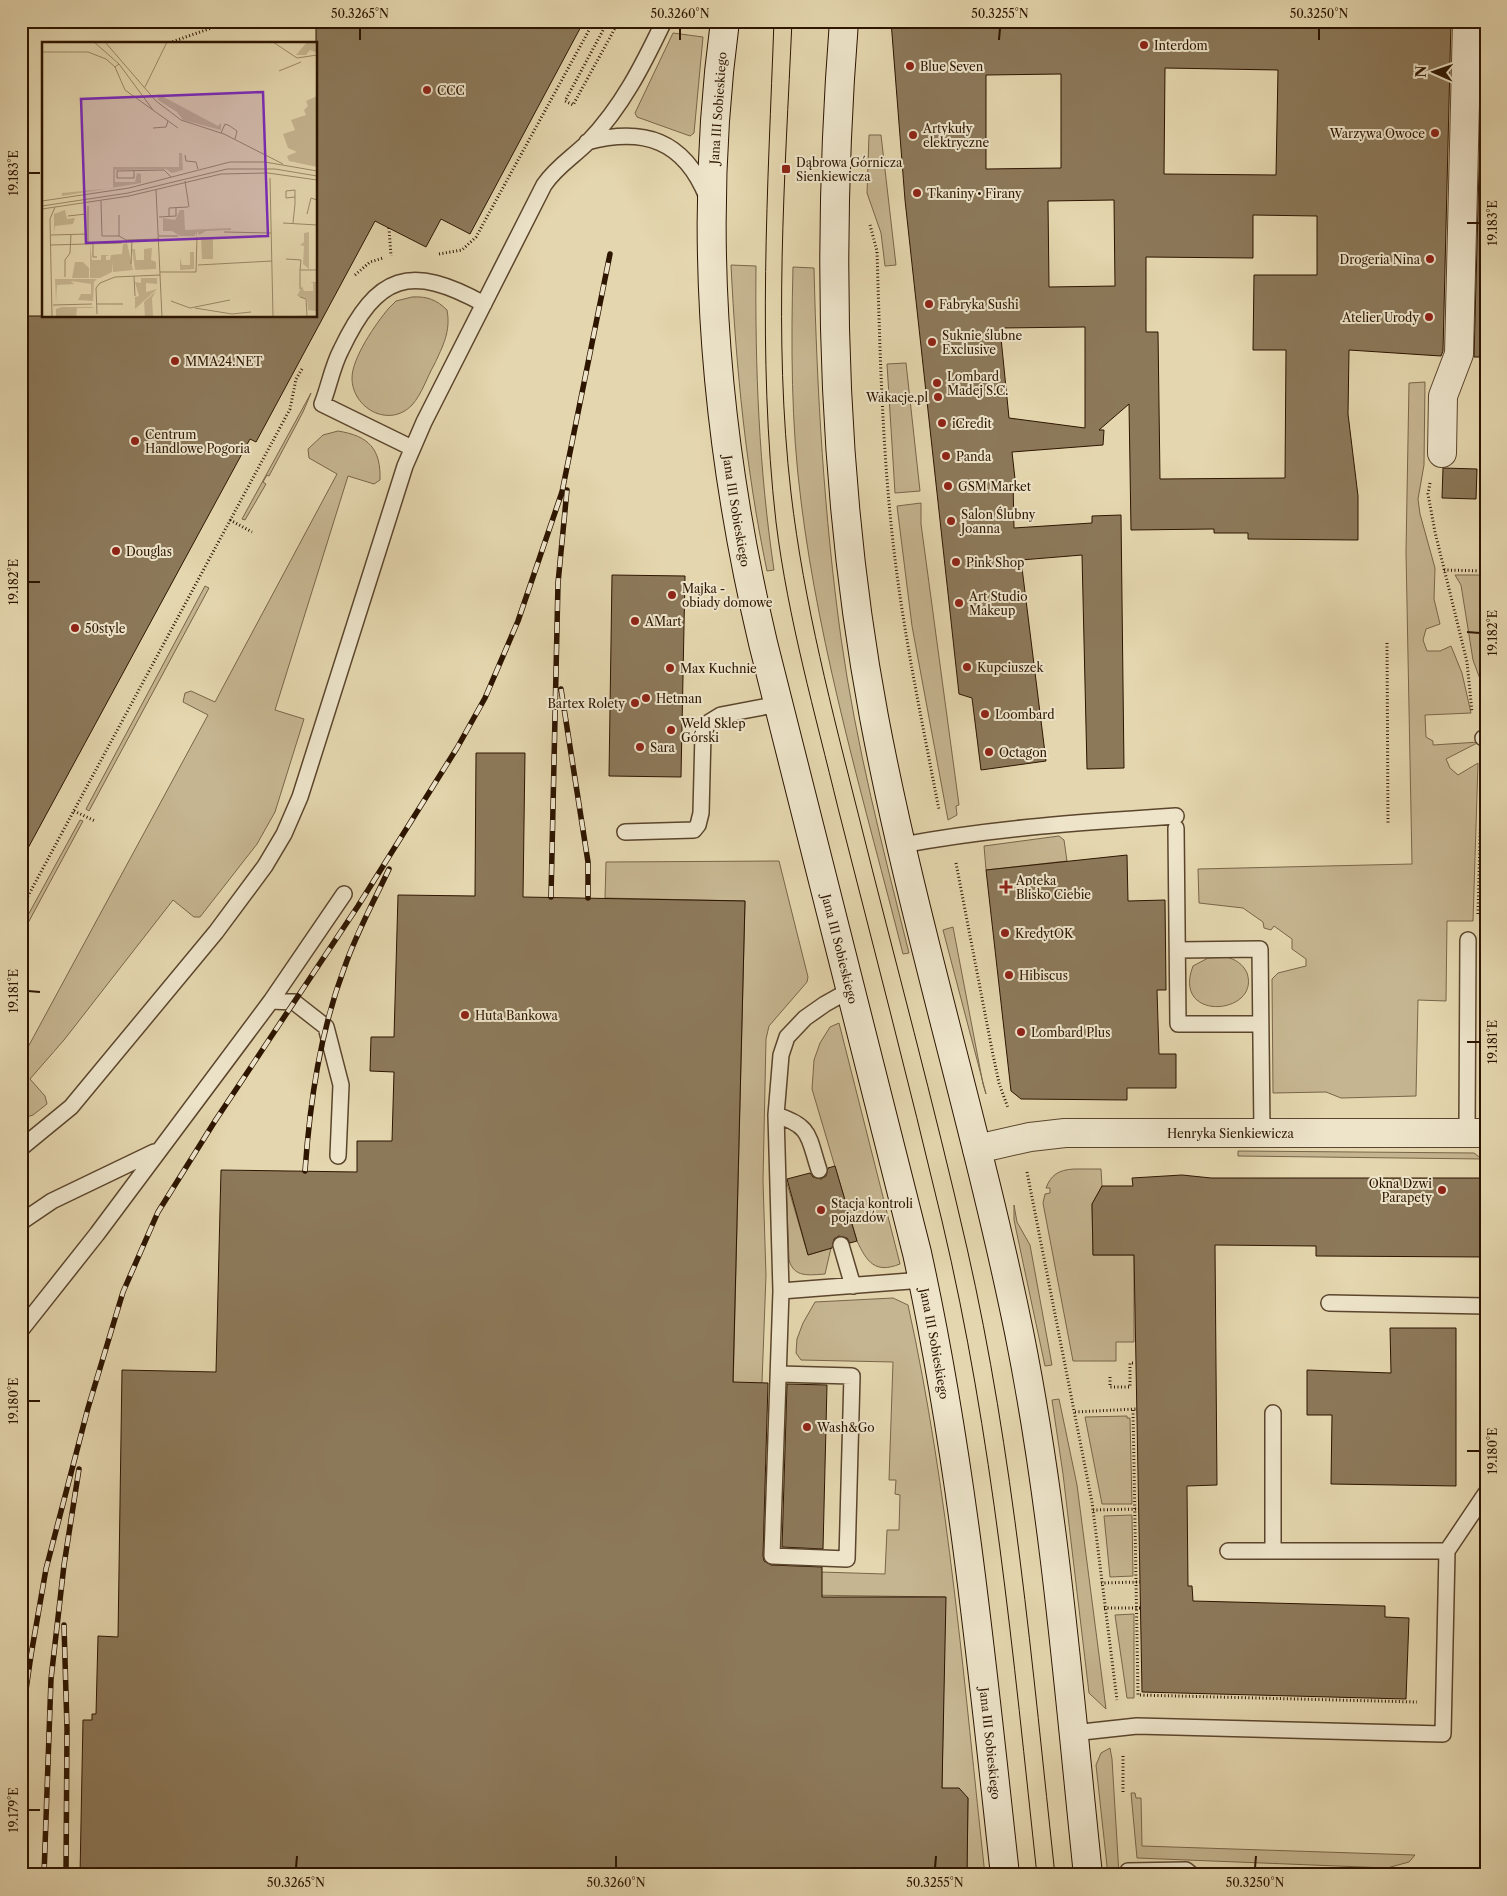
<svg xmlns="http://www.w3.org/2000/svg" width="1507" height="1896" font-family="'Libre Caslon Text',serif">
  <rect width="100%" height="100%" fill="#e4d6ae"/>
  <filter id="stains"><feTurbulence type="fractalNoise" baseFrequency=".004" numOctaves="4"/><feColorMatrix values="0 0 0 0 .2 0 0 0 0 .09 0 0 0 0 .02 0 0 0 .5 -.17"/></filter>
  <radialGradient id="worn" r=".72"><stop offset=".6" stop-color="#630" stop-opacity="0"/><stop offset="1" stop-color="#630" stop-opacity=".3"/></radialGradient>
  <path fill="#c5b590" stroke="#796548" d="M673 33 703 37 694 133 690 136 637 117 635 113Z
    M869 135H881L896 265 885 266 881 233 867 193Z
    M731 265 756 266C755 368 759 469 774 570L767 571C746 470 736 368 731 265Z
    M793 267 814 268C817 392 824 515 841 638 856 745 883 849 909 953L903 954C865 804 820 654 801 501 791 424 791 345 793 267Z
    M412 297C427 296 437 300 447 310 451 331 443 346 434 365 427 377 422 394 412 405 389 429 352 408 352 378 352 358 376 323 389 308L396 301Z
    M906 363 920 491 895 493 887 364Z
    M1425 382 1424 465 1418 499 1420 514 1435 568 1434 599 1440 624 1426 629 1423 640 1427 651H1440L1451 646 1462 673 1471 713 1425 715 1426 737 1433 741V745L1479 742 1446 759 1450 768 1458 775 1478 763 1473 921H1447L1446 1001 1418 1000 1416 1096 1341 1098 1326 1092 1273 1093 1272 979 1278 973 1306 966V959L1292 949V939L1274 926 1271 930 1264 928 1263 922 1243 908 1199 903 1198 869 1412 864 1406 552 1409 383Z
    M311 393 303 412 269 476 267 475 263 482 266 484 245 520 242 519Z
    M338 431C369 436 381 449 380 480L374 484 348 476 275 710 304 719 275 812 257 844 200 917H194L173 900 64 1040 30 1079 45 1096 47 1104 33 1115 21 1119V1060L208 715 183 702 185 693 191 691 215 702 337 474 309 458 308 449 323 435Z
    M921 503V524L959 805 956 806 957 815 948 820 912 626 897 506Z
    M1455 575H1481L1483 588 1480 679 1473 660 1461 585Z
    M205 586 209 588 89 811 86 809Z
    M80 820 83 821 21 936V928Z
    M1059 836 1064 840 1067 861 986 870 984 846Z
    M779 861 808 977 807 982 769 1026 766 1039 763 1181 766 1275 755 1570 885 1574 887 1530H899L900 1495 895 1494 896 1480H889L893 1362 801 1360 796 1353 797 1339 803 1323 815 1302 893 1298 908 1305C949 1492 964 1684 985 1875H967L968 1798 942 1788 945 1597 732 1594 733 1390 745 901 605 898 606 862Z
    M953 927 983 1084 986 1094 943 930Z
    M1226 957C1235 959 1243 964 1247 973 1261 1015 1171 1023 1193 966L1208 958Z
    M1486 1010V1071H1480V1018Z
    M839 1023 900 1264C875 1274 867 1262 857 1241L812 1089 814 1060 820 1043 830 1027Z
    M1238 1151 1474 1153 1482 1159 1238 1156Z
    M1074 1169H1101L1102 1186 1092 1204 1093 1255H1134V1342H1116V1361H1073L1043 1203 1045 1194 1050 1193V1188H1046C1051 1175 1058 1170 1074 1169Z
    M786 1180 808 1255 831 1248 825 1274C809 1275 794 1278 789 1260Z
    M1014 1205 1017 1222 1030 1245 1052 1365 1045 1366 1014 1220Z
    M1059 1399 1077 1485 1106 1709 1089 1693 1063 1474 1052 1400Z
    M1127 1416V1418H1130L1132 1504H1102L1085 1417Z
    M1132 1515 1133 1576 1110 1577 1104 1516Z
    M1134 1614V1698H1127L1115 1615Z
    M1110 1748 1112 1759 1119 1875H1108L1096 1765 1101 1753Z
    M1131 1793H1135L1136 1798H1141L1142 1846 1415 1855 1409 1862 1387 1868 1137 1858Z"/>
  <path fill="#8c795a" stroke="#2d1500" fill-rule="evenodd" d="M316 21H584L470 234 441 219 426 247 375 221 256 442 250 439 21 861V316H316Z
    M891 21H1451L1443 351 1441 356 1349 350 1348 414 1358 496V540L1248 539V533H1214V529L1131 530 1129 404 1099 430H1104L1103 445 1012 452 1015 479 1013 482 1014 528 1092 523V516L1121 515 1124 768 1087 769 1082 555 1021 560 1046 761 981 770 972 698 959 694 905 200ZM1165 68 1278 70 1276 175 1164 174ZM1061 74V168L986 169V75ZM1114 200 1115 286 1049 287 1048 201ZM1253 215 1317 216V275H1254L1253 350H1286L1285 478 1160 479 1158 332H1146V257L1253 258ZM1085 327V428L1009 418 1000 328Z
    M1483 21H1486V357H1474Z
    M1443 468 1477 469 1476 499 1442 498Z
    M612 575 685 576 681 777 609 776Z
    M476 753H525L523 897 745 901 733 1382 768 1383 763 1556 764 1561 771 1565 822 1567V1597H946L942 1788H959L968 1798 967 1875H80L83 1720H92V1714H96L98 1636 118 1637 122 1370 216 1372 221 1170 357 1172V1141H392L394 1072 370 1071 371 1037H394L398 895 475 896Z
    M1127 855 1128 901 1165 900 1166 990H1157L1159 1054H1176V1088H1127V1100L1021 1099 1011 1091 986 870Z
    M835 1166 857 1241 850 1243 847 1238 839 1236 834 1239 832 1248 808 1255 787 1179 810 1173 813 1177 821 1179 826 1176 828 1168Z
    M1182 1175 1211 1178H1484L1486 1257 1316 1256V1246L1215 1245 1217 1485 1187 1486 1188 1586H1192L1193 1601 1385 1606V1617L1409 1618 1406 1699 1142 1692 1134 1255H1093L1092 1204 1102 1186H1133L1132 1178Z
    M1390 1328H1456V1486L1331 1484 1332 1415H1307V1370L1391 1373Z
    M787 1384 827 1385 823 1549 782 1547Z"/>
  <g fill="none" stroke-linecap="round" stroke-linejoin="round">
    <g stroke="#5b452c" stroke-width="18">
      <path id="lane" d="M587 142C644 127 684 140 707 197
        M412 448 322 404C329 387 332 367 341 350 377 274 410 263 484 304
        M1483 738H1486
        M1176 828 1178 1024H1260
        M625 832 694 830 698 825 701 813 703 734 708 723 721 715 779 704
        M902 845C993 828 1084 822 1176 816
        M1179 950 1260 949 1262 1132
        M271 1001 294 1002 326 1027 341 1085 338 1156
        M776 1115C812 1126 808 1137 819 1170
        M1467 1133 1468 940
        M21 1148 71 1107 216 932 265 866 284 834 300 797 405 466 424 422 544 185C556 167 573 157 588 142 622 107 643 65 664 21
        M21 1222 52 1201 154 1152
        M841 1245 853 1286
        M781 1291 923 1280
        M1329 1303 1486 1306
        M21 1330 97 1234 271 1001 344 894
        M779 1374 852 1376 847 1559 772 1556 781 1291 776 1115 781 1055 787 1037 805 1018 825 1004 850 990
        M1273 1413V1551
        M1228 1551H1447L1486 1493
        M1073 1733 1137 1726 1443 1734 1447 1551
        M1128 1871 1186 1870 1192 1875"/>
    </g>
    <g stroke="#5b452c" stroke-width="30">
      <g id="street">
        <path d="M1442 453 1443 396 1459 354 1467 21"/>
        <path id="s1" d="M977 1149 1030 1137 1065 1133H1486"/>
      </g>
    </g>
    <g stroke="#2d1500" stroke-width="30">
      <g id="secondary">
        <path id="s2" d="M725 21C697 229 715 440 763 643L917 1253C962 1458 982 1666 1005 1875"/>
        <path d="M844 21C826 253 831 487 874 717 913 924 977 1126 1019 1332 1055 1511 1069 1694 1088 1875"/>
      </g>
    </g>
    <path stroke="#2d1500" stroke-width="3" stroke-dasharray="1 2.5" stroke-linecap="butt" d="M608 21 565 101 573 105 619 21
      M166 44 231 21
      M870 225 877 251C880 349 882 445 893 542 903 632 922 721 939 810
      M389 228 391 256
      M439 254 462 250 476 237 594 21
      M355 275 370 262 383 258
      M1430 483 1428 494 1435 532 1467 662 1472 712
      M230 520 252 532
      M1444 570 1486 571
      M1387 643 1388 823
      M1484 711 1486 639
      M74 811 95 821
      M956 863 992 1050 999 1083 1008 1108
      M21 909 290 409 296 379 302 369
      M1478 914 1482 765
      M1027 1172 1092 1502 1117 1700
      M1110 1377V1387H1130V1363H1135
      M1133 1410 1138 1695 1417 1702
      M1075 1412 1136 1409
      M1093 1510 1139 1509
      M1101 1583 1140 1582
      M1104 1608H1140
      M1123 1756V1793"/>
    <use href="#lane" stroke="#ede4ca" stroke-width="15"/>
    <use href="#street" stroke="#ede4ca" stroke-width="28"/>
    <use href="#secondary" stroke="#ede4ca" stroke-width="28"/>
    <path stroke="#2d1500" stroke-width="1" d="M774 21C768 188 757 355 776 522 788 619 815 713 838 808 873 945 909 1083 942 1221 993 1436 1013 1655 1037 1875
      M792 21C785 178 773 337 791 493 804 604 832 710 859 817 895 961 934 1104 967 1248 1014 1454 1032 1665 1055 1875"/>
    <g stroke="#2d1500" stroke-width="5.5">
      <path id="rail" d="M561 689 588 862V898
        M551 897 558 583 567 490
        M305 1171C310 1101 320 1032 345 966 357 932 374 901 389 869
        M64 1625 67 1729 66 1875
        M21 1662 26 1643
        M21 1724 31 1655 46 1569 88 1408 123 1292 158 1212 215 1121 358 906 457 748 485 698 518 621 562 492 610 254
        M44 1875 51 1679 64 1565 79 1469"/>
    </g>
    <use href="#rail" stroke="#ede4ca" stroke-width="4" stroke-dasharray="11" stroke-linecap="butt"/>
  </g>
  <path fill="none" stroke="#2d1500" stroke-width="2" d="M360 40V28M680 40V28M999 40 1000 28M1319 40V28M28 173H40M1467 223H1480M28 582H40M1467 632 1480 633M28 991 40 992M1467 1042H1480M28 1401H40M1467 1451H1480M28 1810H40M296 1868 297 1856M616 1868V1856M935 1868 936 1856M1255 1868 1256 1856"/>
  <g fill="#8f2418" stroke="#ede4ca" stroke-width="2">
    <circle cx="1144" cy="45" r="5"/>
    <circle cx="910" cy="66" r="5"/>
    <circle cx="427" cy="90" r="5"/>
    <circle cx="1435" cy="133" r="5"/>
    <circle cx="913" cy="135" r="5"/>
    <rect x="781" y="164" width="10" height="10" rx="2.5"/>
    <circle cx="917" cy="193" r="5"/>
    <circle cx="1430" cy="259" r="5"/>
    <circle cx="929" cy="304" r="5"/>
    <circle cx="1429" cy="317" r="5"/>
    <circle cx="932" cy="342" r="5"/>
    <circle cx="175" cy="361" r="5"/>
    <circle cx="937" cy="383" r="5"/>
    <circle cx="938" cy="397" r="5"/>
    <circle cx="942" cy="423" r="5"/>
    <circle cx="135" cy="441" r="5"/>
    <circle cx="946" cy="456" r="5"/>
    <circle cx="948" cy="486" r="5"/>
    <circle cx="951" cy="521" r="5"/>
    <circle cx="116" cy="551" r="5"/>
    <circle cx="956" cy="562" r="5"/>
    <circle cx="672" cy="595" r="5"/>
    <circle cx="959" cy="603" r="5"/>
    <circle cx="635" cy="621" r="5"/>
    <circle cx="75" cy="628" r="5"/>
    <circle cx="967" cy="667" r="5"/>
    <circle cx="670" cy="668" r="5"/>
    <circle cx="646" cy="698" r="5"/>
    <circle cx="635" cy="703" r="5"/>
    <circle cx="985" cy="714" r="5"/>
    <circle cx="671" cy="730" r="5"/>
    <circle cx="640" cy="747" r="5"/>
    <circle cx="989" cy="752" r="5"/>
    <path d="M1003.5 879.5h5v5h5v5h-5v5h-5v-5h-5v-5h5z"/>
    <circle cx="1005" cy="933" r="5"/>
    <circle cx="1009" cy="975" r="5"/>
    <circle cx="465" cy="1015" r="5"/>
    <circle cx="1021" cy="1032" r="5"/>
    <circle cx="1442" cy="1190" r="5"/>
    <circle cx="821" cy="1210" r="5"/>
    <circle cx="807" cy="1427" r="5"/>
  </g>
  <g text-anchor="middle" dominant-baseline="central" stroke-width="4" stroke-linejoin="round" paint-order="stroke">
    <g font-size="12" fill="#2d1500" stroke="#ede4ca" text-anchor="start">
      <text x="1154" y="45">Interdom</text>
      <text x="920" y="66">Blue Seven</text>
      <text x="437" y="90">CCC</text>
      <text x="923" y="128">Artykuły<tspan x="923" dy="14">elektryczne</tspan></text>
      <text x="1425" y="133" text-anchor="end">Warzywa Owoce</text>
      <text x="796" y="162">Dąbrowa Górnicza<tspan x="796" dy="14">Sienkiewicza</tspan></text>
      <text x="927" y="193">Tkaniny • Firany</text>
      <text x="1420" y="259" text-anchor="end">Drogeria Nina</text>
      <text x="939" y="304">Fabryka Sushi</text>
      <text x="1419" y="317" text-anchor="end">Atelier Urody</text>
      <text x="942" y="335">Suknie ślubne<tspan x="942" dy="14">Exclusive</tspan></text>
      <text x="185" y="361">MMA24.NET</text>
      <text x="947" y="376">Lombard<tspan x="947" dy="14">Madej S.C.</tspan></text>
      <text x="928" y="397" text-anchor="end">Wakacje.pl</text>
      <text x="952" y="423">iCredit</text>
      <text x="145" y="434">Centrum<tspan x="145" dy="14">Handlowe Pogoria</tspan></text>
      <text x="956" y="456">Panda</text>
      <text x="958" y="486">GSM Market</text>
      <text x="961" y="514">Salon Ślubny<tspan x="961" dy="14">Joanna</tspan></text>
      <text x="126" y="551">Douglas</text>
      <text x="966" y="562">Pink Shop</text>
      <text x="682" y="588">Majka -<tspan x="682" dy="14">obiady domowe</tspan></text>
      <text x="969" y="596">Art Studio<tspan x="969" dy="14">Makeup</tspan></text>
      <text x="645" y="621">AMart</text>
      <text x="85" y="628">50style</text>
      <text x="977" y="667">Kupciuszek</text>
      <text x="680" y="668">Max Kuchnie</text>
      <text x="656" y="698">Hetman</text>
      <text x="625" y="703" text-anchor="end">Bartex Rolety</text>
      <text x="995" y="714">Loombard</text>
      <text x="681" y="723">Weld Sklep<tspan x="681" dy="14">Górski</tspan></text>
      <text x="650" y="747">Sara</text>
      <text x="999" y="752">Octagon</text>
      <text x="1016" y="880">Apteka<tspan x="1016" dy="14">Blisko Ciebie</tspan></text>
      <text x="1015" y="933">KredytOK</text>
      <text x="1019" y="975">Hibiscus</text>
      <text x="475" y="1015">Huta Bankowa</text>
      <text x="1031" y="1032">Lombard Plus</text>
      <text x="1432" y="1183" text-anchor="end">Okna Dzwi<tspan x="1432" dy="14">Parapety</tspan></text>
      <text x="831" y="1203">Stacja kontroli<tspan x="831" dy="14">pojazdów</tspan></text>
      <text x="817" y="1427">Wash&amp;Go</text>
    </g>
    <g font-size="12" fill="#2d1500" stroke="#ede4ca">
      <text transform="translate(718 108) rotate(-86)">Jana III Sobieskiego</text>
      <text stroke="none"><textPath href="#s2" startOffset="492">Jana III Sobieskiego</textPath></text>
      <text stroke="none"><textPath href="#s2" startOffset="942">Jana III Sobieskiego</textPath></text>
      <text stroke="none"><textPath href="#s1" startOffset="255">Henryka Sienkiewicza</textPath></text>
      <text stroke="none"><textPath href="#s2" startOffset="1348">Jana III Sobieskiego</textPath></text>
      <text stroke="none"><textPath href="#s2" startOffset="1752">Jana III Sobieskiego</textPath></text>
    </g>
  </g>
  <g transform="translate(42 42)">
    <rect width="275" height="275" fill="#e4d6ae"/>
    <path d="M265 0H275V11L268 8 264 13H254ZM116 52 176 84 179 81V88L141 78 135 70 116 58ZM275 54V125L247 119 245 114 255 110 246 106 241 92 253 88 249 78 264 73 262 68 266 64 264 59ZM137 111H140L141 128 130 131 124 127 73 128V140H93L95 131 99 132V141L20 154V151L71 146V125H137ZM23 168 25 177 33 176 31 182 13 184 12 191V172ZM138 168H142L143 188 189 186V188L164 189 157 193 155 189V194L153 191V194H138L130 189H121V176L133 178ZM267 190V227L261 222 262 204 258 203 262 200V191ZM159 195H171V217H160ZM85 201 91 228 71 230 70 219V230L58 236H48V202L50 218H59V213H68L64 214V218H68L69 213 80 212 81 202ZM110 206 109 218 114 220V227L93 228 90 207H93L94 218H102V207ZM148 210H152V227L138 228V216L140 223H148ZM33 220H41L47 226V236H30ZM99 236H115V242L104 241V250L115 247 93 267V255L97 254 93 240 99 241ZM13 237H55L52 240 51 259 36 258 39 252H49V242L29 239 32 242 15 243 14 260ZM268 240H274V269L266 268 265 257 255 254 260 244 262 249H271V241ZM114 249 110 256 111 275H103L102 260ZM20 265H51V266H35L34 275H14V267Z" fill="#c5b590"/>
    <path fill="none" stroke="#9b8968" stroke-width="1" d="M52 0 77 22 73 25 83 48 136 86M63 0 114 59 139 78 182 92 241 122M231 0 255 16 275 13M0 10H46L64 17 73 25M77 22 111 68M237 29 259 20M103 45 125 0M111 86 124 85 126 79M179 91 183 82 188 84 195 89 193 97M143 113 144 119 154 120 156 127M92 129V136H75V129L122 128 129 135M228 136 231 275M143 139 147 165M114 148 120 275M0 159 87 146 188 120H223L275 129M59 159 60 194H77M0 164 86 151 185 127H233L275 134M46 164V201M0 167 87 154 179 132 226 131 275 138M265 172 269 156 275 158M77 173V194L84 198 117 197M26 174 44 172M127 174V166L146 165M117 175 134 174V166M241 181 275 183M251 181 253 162V148L244 149V156L253 155M182 190 229 191M9 193 45 192M117 194H136M51 202V215H55M9 203 80 201M244 217 259 218 258 228H275M89 222 90 198M156 223 230 219M118 230H154L155 195M92 234 93 254M23 235V218L28 211 29 192M258 247V228M258 255 264 257 265 274M129 259 148 266 188 258M55 262H81M11 263 50 262M153 266 190 272 209 270M55 272 54 246 58 241 73 235 118 233M10 275 8 177 13 165M230 275 275 274"/>
    <path fill="#7b2cbf" fill-opacity="0.15" stroke="#7b2cbf" stroke-width="2.5" d="M221 50 226 194 44 201 39 57Z"/>
    <rect width="275" height="275" fill="none" stroke="#2d1500" stroke-width="2.5"/>
  </g>
  <rect width="1507" height="1896" fill="none" stroke="#e4d6ae" stroke-width="55"/>
  <g transform="translate(1434 72) rotate(272)" stroke="#ede4ca" stroke-width="4" paint-order="stroke">
  <path d="M0-4L9 19L0 12L-9 19Z" fill="#2d1500"/>
  <text y="-8" font-size="14" font-weight="bold" text-anchor="middle" fill="#2d1500">N</text>
  </g>
  <rect x="28" y="28" width="1452" height="1840" fill="none" stroke="#2d1500" stroke-width="2"/>
  <g font-size="12" text-anchor="middle" fill="#2d1500">
    <text x="360" y="18">50.3265°N</text>
    <text x="680" y="18">50.3260°N</text>
    <text x="1000" y="18">50.3255°N</text>
    <text x="1319" y="18">50.3250°N</text>
    <text transform="translate(14 173) rotate(-90)" y="4">19.183°E</text>
    <text transform="translate(1493 223) rotate(-90)" y="4">19.183°E</text>
    <text transform="translate(14 582) rotate(-90)" y="4">19.182°E</text>
    <text transform="translate(1493 633) rotate(-90)" y="4">19.182°E</text>
    <text transform="translate(14 991) rotate(-90)" y="4">19.181°E</text>
    <text transform="translate(1493 1042) rotate(-90)" y="4">19.181°E</text>
    <text transform="translate(14 1401) rotate(-90)" y="4">19.180°E</text>
    <text transform="translate(1493 1451) rotate(-90)" y="4">19.180°E</text>
    <text transform="translate(14 1810) rotate(-90)" y="4">19.179°E</text>
    <text x="296" y="1887">50.3265°N</text>
    <text x="616" y="1887">50.3260°N</text>
    <text x="935" y="1887">50.3255°N</text>
    <text x="1255" y="1887">50.3250°N</text>
  </g>
  <rect width="100%" height="100%" filter="url(#stains)"/>
  <rect width="100%" height="100%" fill="url(#worn)"/>
</svg>
